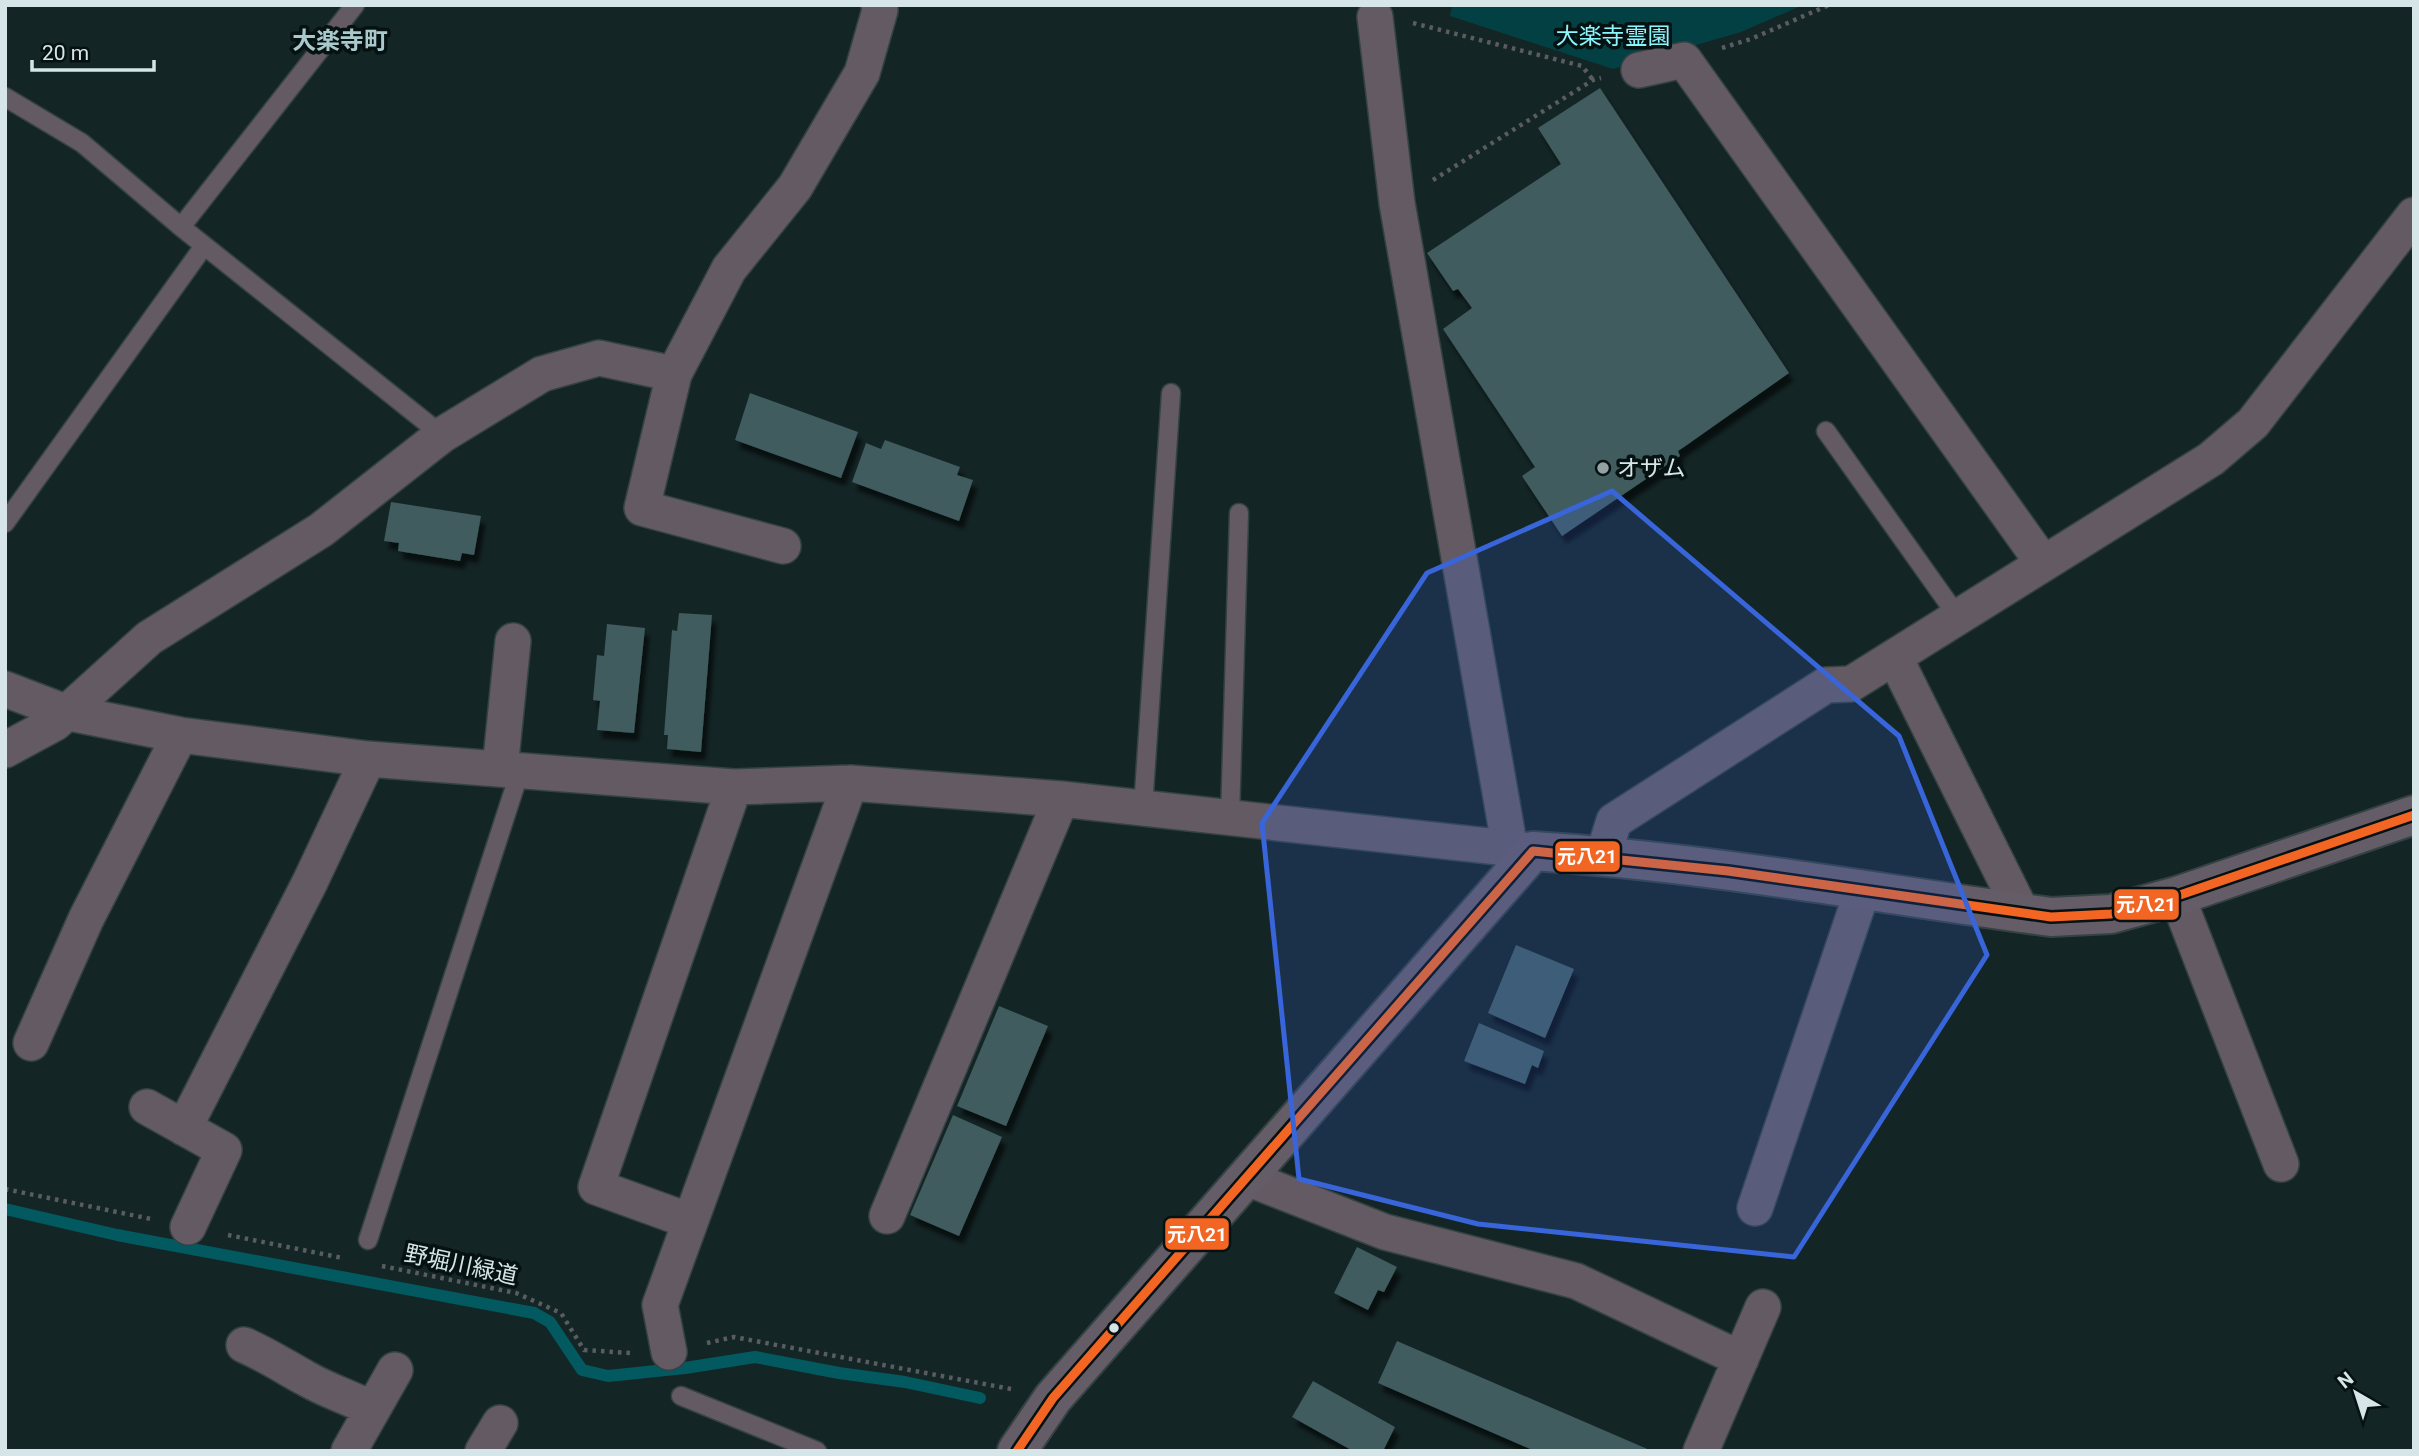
<svg xmlns="http://www.w3.org/2000/svg" width="2419" height="1456" font-family="Roboto,'Noto Sans JP',sans-serif">
  <defs>
    <filter id="shadow"><feDropShadow dx="4.5" dy="8" stdDeviation="2" flood-color="#0009"/></filter>
  </defs>
  <rect width="100%" height="100%" fill="#142526"/>
  <path fill="#034044" d="M1452 5H1803L1741 32 1613 69 1450 16Z"/>
  <g fill="none" stroke-linecap="round" stroke-linejoin="round">
    <path stroke="#02595f" stroke-width="12" d="M5 1209 117 1235 534 1313 550 1322 582 1370 608 1376 685 1368 755 1357 839 1373 905 1382 980 1398"/>
  </g>
  <path fill="#3f5b5e" filter="url(#shadow)" d="M1600 88 1789 373 1684 447 1678 451 1680 456 1562 536 1522 476 1535 467 1443 329 1472 308 1458 289 1453 291 1427 253 1561 164 1538 128Z
    M750 393 858 432 841 478 735 440Z
    M885 440 960 467 957 475 973 480 959 521 852 482 866 443 881 449Z
    M391 502 481 516 474 555 462 553 460 561 398 551 399 543 384 541Z
    M679 613 712 615 701 752 667 749 668 735H664L672 630 677 631Z
    M607 624 645 628 634 733 597 730 600 701 593 700 597 655 604 656Z
    M1516 945 1574 969 1545 1038 1488 1013Z
    M999 1006 1048 1026 1006 1126 957 1106Z
    M1479 1023 1544 1051 1538 1068 1532 1065 1525 1084 1464 1061Z
    M953 1115 1002 1137 959 1236 910 1215Z
    M1357 1247 1397 1267 1384 1292 1378 1290 1368 1310 1334 1293Z
    M1397 1341 1652 1451H1535L1378 1383Z
    M1313 1381 1395 1427 1383 1451H1353L1292 1417Z"/>
  <g fill="none" stroke-linecap="round" stroke-linejoin="round">
    <g stroke="#354243" stroke-width="21">
      <path id="lane" d="M5 97 82 143 181 227 442 435
        M181 227 355 5
        M1826 431 1958 617
        M5 523 204 246
        M1143 808 1171 393
        M1230 818 1239 513
        M368 1240 520 771
        M681 1396 817 1451"/>
    </g>
    <g stroke="#354243" stroke-width="38">
      <path id="street" d="M1375 17 1397 203 1510 849
        M1639 70 1684 60 2043 563
        M674 374 642 508 783 546
        M1895 658 2022 913
        M5 689 65 712 180 735 368 759 734 787 850 783 1061 799 1533 851
        M5 750 55 723 149 638 321 530 442 435 542 374 599 358 674 374 729 269 795 187 862 73 880 10 879 5
        M500 769 513 641
        M1603 856 1614 821 1826 685 1851 684 2211 459 2253 423 2414 215
        M2177 896 2281 1164
        M31 1043 86 919 180 735
        M147 1107 224 1150 188 1227
        M184 1128 310 882 368 759
        M1247 1178 1385 1232 1576 1281 1741 1359
        M1755 1208 1863 889
        M887 1216 1061 799
        M690 1221 596 1187 734 787
        M244 1345C267 1355 285 1367 307 1379 328 1391 351 1398 372 1409
        M669 1352 660 1305 850 783
        M349 1451 395 1370
        M483 1451 500 1423
        M1701 1451 1763 1307"/>
    </g>
    <g stroke="#354243" stroke-width="42">
      <path id="secondary" d="M1017 1451 1053 1398 1533 851C1707 862 1879 894 2051 917L2111 914 2177 896 2414 815"/>
    </g>
    <path stroke="#5b5c62" stroke-width="4.5" stroke-dasharray="3.5 5" stroke-linecap="butt" d="M1413 23 1582 66 1593 80
      M1722 48 1751 39 1829 5
      M1433 180 1593 80 1601 78
      M5 1189 151 1219
      M228 1235 343 1258
      M382 1266 516 1293 561 1313 584 1350 630 1353
      M707 1343 734 1337 1011 1389"/>
    <use href="#lane" stroke="#635a64" stroke-width="18"/>
    <use href="#street" stroke="#635a64" stroke-width="35"/>
    <use href="#secondary" stroke="#645c67" stroke-width="38"/>
    <g stroke="#061112" stroke-width="14">
      <path id="bus-1" d="M1017 1451 1053 1398 1533 851 1728 871 2051 917 2111 914 2177 896 2414 815"/>
    </g>
    <use href="#bus-1" stroke="#f26522" stroke-width="9"/>
  </g>
  <path fill="#3965da" fill-opacity="0.2" stroke="#3965da" stroke-width="5" stroke-linejoin="round" d="M1612 491 1899 736 1987 955 1794 1257 1478 1224 1299 1179 1262 823 1427 573Z"/>
  <circle fill="#92a2a4" stroke="#061112" stroke-width="2.5" cx="1603" cy="468" r="7"/>
  <circle fill="#d6e6e8" stroke="#061112" stroke-width="2.5" cx="1114" cy="1328" r="6"/>
  <g text-anchor="middle" dominant-baseline="central" stroke-width="7" stroke-linejoin="round" paint-order="stroke">
    <g font-size="23" fill="#8bf5fe" stroke="#061112">
      <text x="1613" y="36">大楽寺霊園</text>
    </g>
    <g font-size="23" fill="#d6e6e8" stroke="#061112" text-anchor="start">
      <text x="1617" y="468">オザム</text>
    </g>
    <g font-size="23" fill="#d6e6e8" stroke="#061112">
      <text transform="translate(461 1265) rotate(12)">野堀川緑道</text>
    </g>
    <g font-size="24" font-weight="bold" fill="#a8c8cb" stroke="#061112">
      <text x="340" y="41">大楽寺町</text>
    </g>
  </g>
  <g stroke="#061112" stroke-width="2.5">
    <rect x="1554" y="840" width="67" height="33" rx="7" fill="#f26522"/>
    <rect x="2113" y="888" width="67" height="33" rx="7" fill="#f26522"/>
    <rect x="1164" y="1217" width="66" height="34" rx="7" fill="#f26522"/>
  </g>
  <g font-size="19" text-anchor="middle" font-weight="bold" fill="#fff">
    <text x="1587" y="863">元八21</text>
    <text x="2146" y="911">元八21</text>
    <text x="1197" y="1241">元八21</text>
  </g>
  <rect width="2419" height="1456" fill="none" stroke="#d6e6e8" stroke-width="14"/>
  <g transform="translate(2356 1393) rotate(321)" stroke="#061112" stroke-width="5" paint-order="stroke">
  <path d="M0-5L12 26L0 18L-12 26Z" fill="#d6e6e8"/>
  <text y="-10" font-size="19" font-weight="bold" text-anchor="middle" fill="#d6e6e8">N</text>
  </g>
  <path d="M32 60v10h122v-10" fill="none" stroke="#d6e6e8" stroke-width="3.5"/>
  <text x="42" y="60" font-size="21" fill="#d6e6e8" stroke="#061112" stroke-width="5" paint-order="stroke">20 m</text>
</svg>
